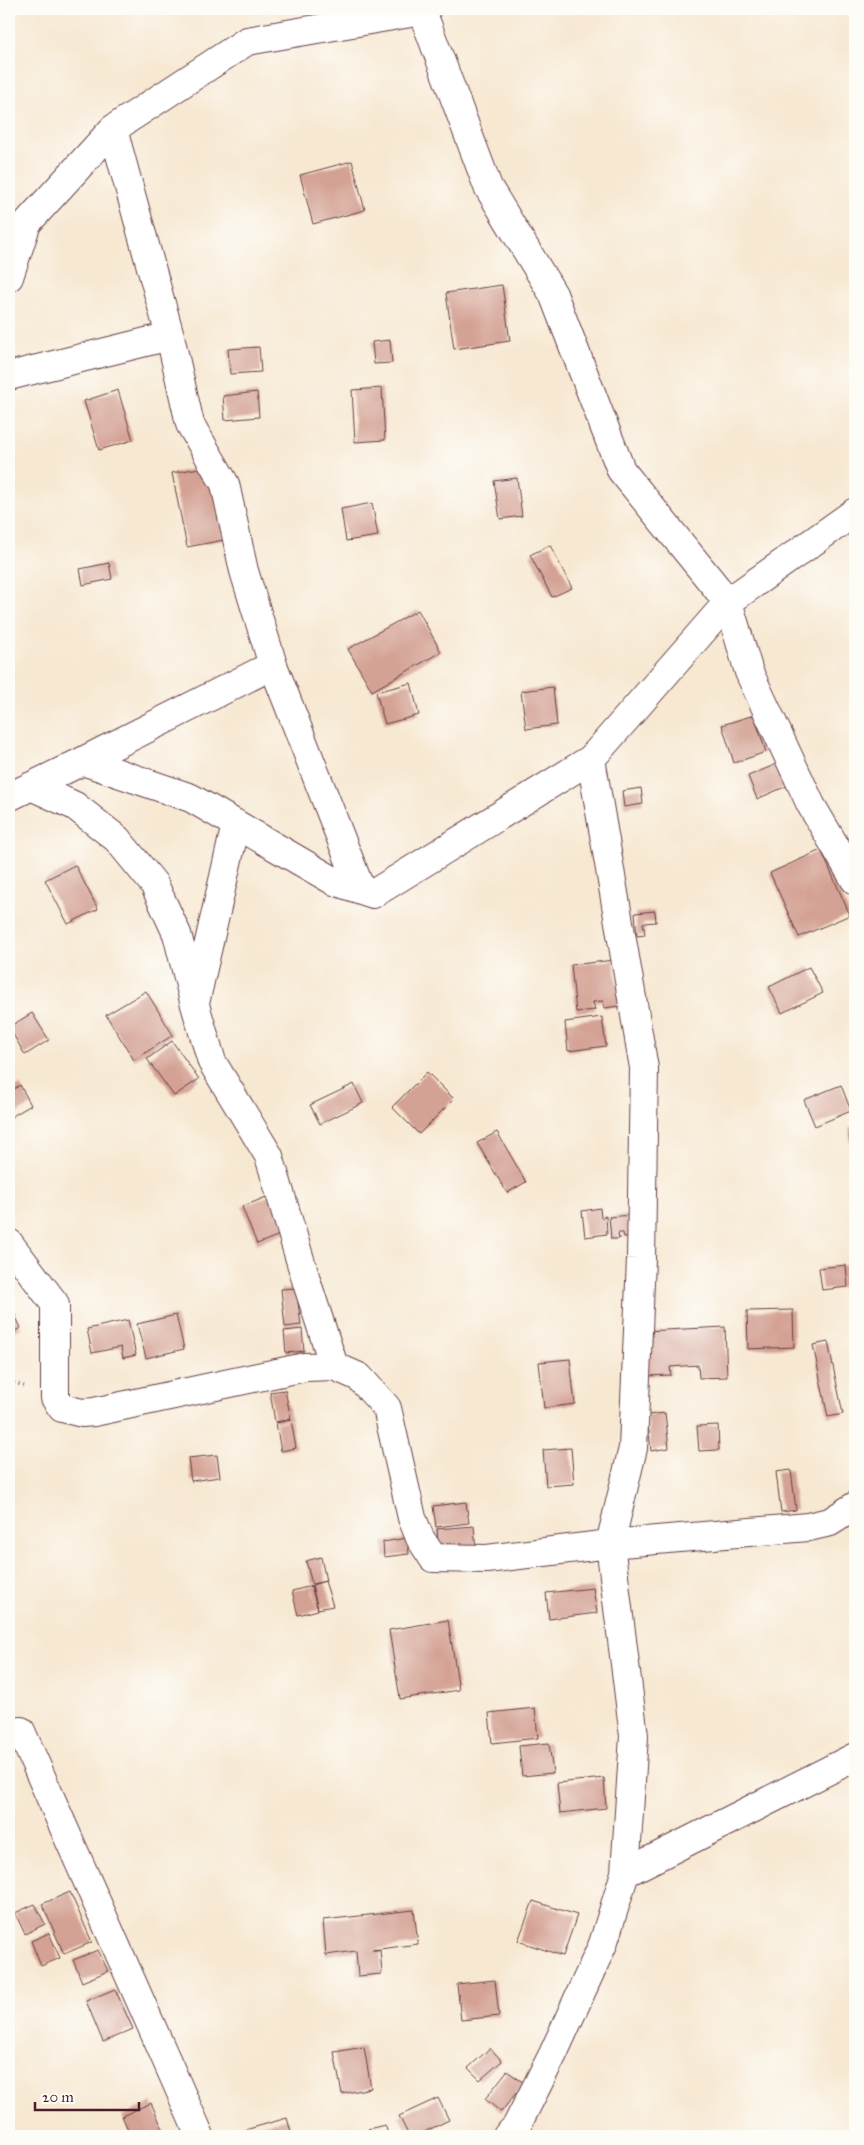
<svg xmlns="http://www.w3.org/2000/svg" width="864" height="2145" font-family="'IM FELL Great Primer',serif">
  <rect width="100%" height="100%" fill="#fdfcf7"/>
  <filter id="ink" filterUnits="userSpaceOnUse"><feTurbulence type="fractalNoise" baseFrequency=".02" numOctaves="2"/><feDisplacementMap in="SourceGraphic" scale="10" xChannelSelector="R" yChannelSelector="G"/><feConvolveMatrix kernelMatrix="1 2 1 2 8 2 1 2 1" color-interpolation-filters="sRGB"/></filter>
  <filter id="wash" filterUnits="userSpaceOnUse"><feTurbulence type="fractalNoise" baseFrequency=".0096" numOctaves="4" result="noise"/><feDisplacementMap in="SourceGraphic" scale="20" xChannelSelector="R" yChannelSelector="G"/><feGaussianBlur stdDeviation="1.12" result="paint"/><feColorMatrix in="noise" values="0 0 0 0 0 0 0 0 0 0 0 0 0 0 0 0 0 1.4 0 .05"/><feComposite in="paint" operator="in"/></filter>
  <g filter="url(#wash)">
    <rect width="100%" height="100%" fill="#f7e8d2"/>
    <g id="blocks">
      <path fill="#d4a294" d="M352 161 365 210 313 224 300 175Z
        M502 285 510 341 454 349 446 293Z
        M390 340 392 363 374 364 372 342Z
        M259 347 261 372 230 374 228 349Z
        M382 388 385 440 355 442 352 390Z
        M118 390 133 440 99 450 84 401Z
        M257 392 259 417 225 420 223 396Z
        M210 466 224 540 187 547 172 473Z
        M517 478 522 516 500 519 494 481Z
        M372 503 378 536 346 541 341 509Z
        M550 545 572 588 552 597 530 555Z
        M109 563 112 579 83 585 80 569Z
        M418 610 441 652 372 691 348 649Z
        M411 683 419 715 385 724 376 692Z
        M553 687 557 725 526 729 521 691Z
        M754 715 766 752 734 763 722 725Z
        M777 764 787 786 757 799 748 776Z
        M641 788 643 804 624 807 622 791Z
        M821 850 850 915 799 937 770 873Z
        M75 865 98 909 68 924 45 880Z
        M655 911 656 922 643 923 645 935 637 936 635 913Z
        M614 960 620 1006 604 1008 603 1001 593 1002 595 1010 576 1012 571 965Z
        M809 967 823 993 782 1013 769 987Z
        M146 991 173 1035 134 1060 106 1015Z
        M32 1013 49 1040 25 1055 9 1027Z
        M602 1017 606 1046 568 1051 565 1022Z
        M172 1041 199 1079 174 1096 147 1059Z
        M427 1072 454 1099 419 1134 392 1107Z
        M354 1084 363 1103 320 1124 310 1105Z
        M20 1085 31 1105 11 1117 9 1114V1092Z
        M841 1085 851 1111 815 1126 804 1100Z
        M849 1128H855V1162H852Z
        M497 1132 526 1182 507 1193 477 1143Z
        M271 1195 287 1232 257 1244 242 1207Z
        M600 1208 601 1218 606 1216 607 1234 585 1237 582 1211Z
        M631 1215 633 1237H624L623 1233H618L619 1239H611L609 1217Z
        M846 1265 848 1287 822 1290 819 1268Z
        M296 1288 301 1325 285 1327 281 1289Z
        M9 1302 21 1328 9 1334Z
        M793 1310 794 1347 748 1349 747 1311Z
        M176 1315 184 1349 146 1358 137 1324Z
        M128 1320 136 1355 123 1358 121 1347 92 1353 87 1329Z
        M725 1327 727 1377 699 1378 698 1365 670 1367 671 1375 647 1376 645 1331Z
        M302 1329 304 1351 286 1353 284 1331Z
        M828 1342 843 1414 828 1417 813 1345Z
        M570 1359 575 1404 544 1408 539 1362Z
        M285 1390 291 1419 275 1422 270 1392Z
        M665 1413 669 1448 651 1451 647 1415Z
        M291 1420 296 1448 281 1451 276 1423Z
        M718 1425 719 1450 699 1451 697 1426Z
        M571 1448 574 1484 546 1486 543 1450Z
        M217 1455 220 1477 191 1481 188 1458Z
        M791 1470 796 1510 781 1512 776 1472Z
        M466 1502 469 1523 436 1527 433 1506Z
        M474 1526 476 1552 439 1555 437 1529Z
        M407 1538 409 1554 384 1557 383 1542Z
        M321 1557 326 1581 312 1584 306 1561Z
        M325 1581 333 1606 318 1609 312 1585Z
        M311 1586 318 1610 298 1615 292 1591Z
        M593 1588 597 1613 549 1619 546 1593Z
        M448 1620 459 1690 400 1699 389 1630Z
        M535 1708 538 1738 492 1743 489 1713Z
        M549 1743 553 1773 522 1776 519 1746Z
        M604 1778 606 1808 560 1813 557 1783Z
        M70 1892 92 1942 64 1954 42 1904Z
        M533 1901 577 1915 563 1956 518 1941Z
        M35 1904 45 1924 25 1934 15 1913Z
        M414 1910 418 1944 372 1950H380L382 1974 358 1976 356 1951 326 1955 323 1920Z
        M49 1933 60 1958 41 1966 31 1941Z
        M98 1950 108 1971 82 1982 73 1960Z
        M495 1980 499 2016 461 2020 457 1984Z
        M115 1989 133 2029 103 2042 86 2001Z
        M364 2047 371 2088 342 2094 334 2052Z
        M490 2048 502 2061 480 2080 468 2068Z
        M507 2071 524 2083 501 2112 485 2099Z
        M438 2098 449 2120 416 2136H409L399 2116Z
        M151 2103 166 2136H131L122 2116Z
        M287 2118 292 2136H224Z
        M385 2125 389 2136H370L368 2129Z"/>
    </g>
  </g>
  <g filter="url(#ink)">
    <use href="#blocks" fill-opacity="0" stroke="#643d44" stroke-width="1"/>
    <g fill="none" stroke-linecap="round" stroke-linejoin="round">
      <g stroke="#643d44" stroke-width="30">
        <path id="minor" d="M113 129 170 336 190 424 225 484 244 571 273 665 361 890
          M9 277 27 223 113 129 247 41 422 11 488 187 553 294 621 470 728 602 749 672 811 805 855 880
          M9 376 170 336
          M83 761 273 665
          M31 786 75 806 117 839 154 884 177 934 195 1005 212 1062 269 1156 307 1283 334 1366
          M9 797 83 761 191 798 334 881 373 894 591 759
          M196 999 236 824
          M9 1243 55 1304V1398L62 1408 82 1413 94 1412 305 1367 334 1366 359 1377 387 1408 412 1518 420 1538 433 1558 487 1559 610 1544 808 1527 830 1522 855 1506
          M21 1731 200 2136
          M625 1873 855 1757
          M507 2136 516 2127 553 2054 603 1944 625 1873 634 1736 610 1544 633 1448 641 1259 644 1068 591 759 728 602 855 512"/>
      </g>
      <path stroke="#643d44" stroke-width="3" stroke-dasharray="1 4" stroke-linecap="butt" d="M9 1381 24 1386"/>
      <use href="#minor" stroke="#fff" stroke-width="28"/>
    </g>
  </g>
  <rect width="864" height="2145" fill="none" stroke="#fdfcf7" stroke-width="30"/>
  <path d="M35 2102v8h104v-8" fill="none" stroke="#4a1f2b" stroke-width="2.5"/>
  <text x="42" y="2102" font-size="15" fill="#4a1f2b" stroke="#fdfcf7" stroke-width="4" paint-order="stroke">20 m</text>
</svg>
